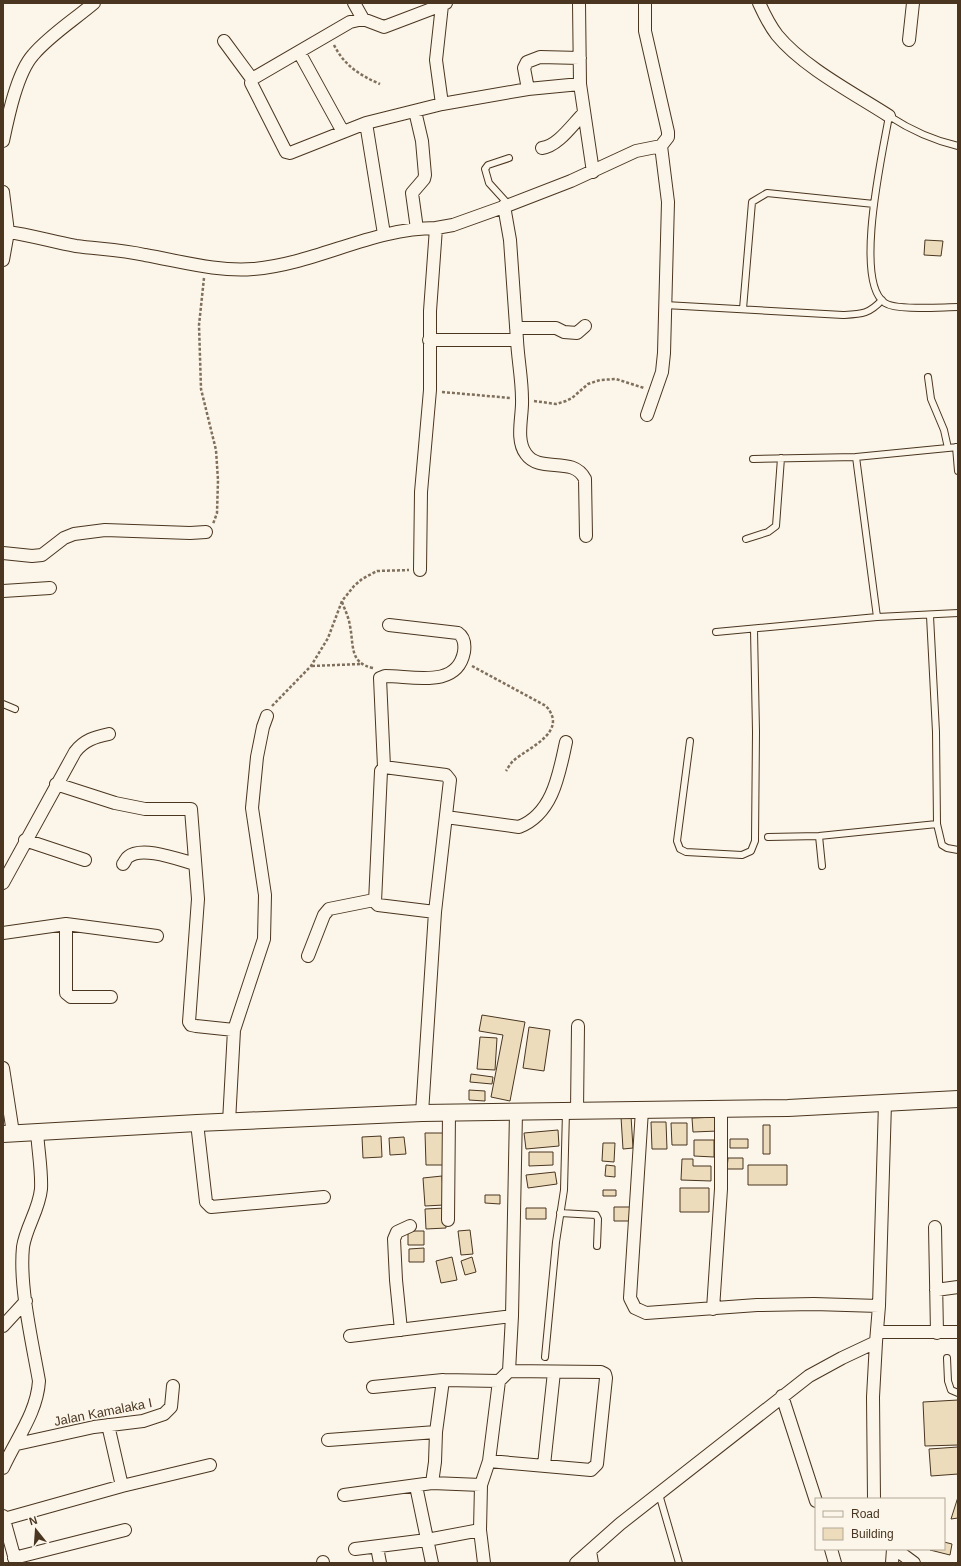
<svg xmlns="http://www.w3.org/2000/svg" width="961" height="1566" font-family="Arial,sans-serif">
  <rect width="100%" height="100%" fill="#fbf6e9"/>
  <path fill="#ecdcbc" stroke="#4a3520" d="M925 240 943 241 941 256 924 255Z
    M482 1015 525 1022 510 1101 491 1097 503 1035 479 1031Z
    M529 1027 550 1030 544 1071 523 1068Z
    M480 1037 497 1038 495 1070 477 1069Z
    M471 1074 493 1077 492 1084 470 1082Z
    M469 1090 485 1091V1101L469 1100Z
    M631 1116 633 1148 623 1149 621 1117Z
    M717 1117 718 1131 693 1132 692 1118Z
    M651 1122H666L667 1149H652Z
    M671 1123H687V1145H672Z
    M763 1125H770V1154H763Z
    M558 1130 559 1146 526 1149 524 1133Z
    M425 1133H444V1165H426Z
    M381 1136 382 1157 363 1158 362 1137Z
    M404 1137 406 1154 390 1155 389 1138Z
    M730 1139H748V1148H730Z
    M694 1140H714V1157L694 1156Z
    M603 1143H615L614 1162 602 1161Z
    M529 1152H553V1165L529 1166Z
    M728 1158H743V1169H727Z
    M682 1159H693V1166H711V1181L681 1180Z
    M606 1165 615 1166V1177L605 1176Z
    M748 1165H787V1185H748Z
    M555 1172 557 1184 528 1188 526 1175Z
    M442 1176 444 1205 425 1206 423 1178Z
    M680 1188H709V1212H680Z
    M603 1190H616V1196H603Z
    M485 1195H500V1204L485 1203Z
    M614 1207H630V1221H614Z
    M445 1208 446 1228 426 1229 425 1209Z
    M526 1208H546V1219H526Z
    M470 1230 473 1254 461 1255 458 1231Z
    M408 1231H424V1245H408Z
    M424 1248V1262H409V1249Z
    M452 1257 457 1280 441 1283 436 1261Z
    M472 1257 476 1272 465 1275 461 1261Z
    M958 1400V1445L925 1446 923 1402Z
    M958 1447V1474L931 1476 929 1449Z
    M958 1497V1518L951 1519Z
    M944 1542 952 1544 950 1555 930 1550 944 1549Z"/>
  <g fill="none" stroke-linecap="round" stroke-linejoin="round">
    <g stroke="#4a3520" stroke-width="8">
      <path id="lane" d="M958 146C932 140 912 131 889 116 883 151 853 282 885 303 897 311 942 307 958 307
        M509 158 488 165 485 169 489 183 509 205
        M665 305 843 315C862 314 869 314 882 300
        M743 309 752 202 767 193 874 204
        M928 377 931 399 944 430 948 448
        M956 447 958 471
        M856 457 877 617
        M753 459 856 457 958 447
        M746 539 768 532 776 526 781 458
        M930 616 936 732 937 824 942 845 947 848 958 850
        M716 632 877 617 958 613
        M3 704 15 709
        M690 741 677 841 680 849 686 852 742 855 751 851 755 841 756 732 754 630
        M819 836 822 866
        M768 837 819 836 937 824
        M560 1213 596 1215 598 1219 597 1246
        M545 1357 556 1242 564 1190 566 1111
        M947 1358 948 1381 951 1390 958 1393
        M659 1494 679 1563"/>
    </g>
    <g stroke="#4a3520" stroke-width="14">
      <path id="street" d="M354 3 363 19
        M579 3 580 84 593 172
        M759 3C764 14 770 26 777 35 803 67 855 94 889 116
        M909 40 913 3
        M224 41 252 79 251 83 286 152 290 153 366 123
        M299 52 343 132
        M252 79 350 22 363 19 384 27 442 5
        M528 89 524 68 527 62 540 57 580 58
        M442 104 528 89 580 84
        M415 111 422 141 425 175 424 179 412 193 417 229
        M3 141C8 117 17 73 33 55 50 35 74 20 94 3
        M542 148C558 146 572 125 584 113
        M3 192 8 232 3 260
        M8 232C31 235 53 242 76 246 99 249 122 250 145 255 180 261 218 272 253 269 316 264 372 228 436 228
        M384 234 366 123 442 104 436 60 442 5 446 3
        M516 328H556L564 332 577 333 585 326
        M429 340H517L510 240 504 206
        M517 340C518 360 522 379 522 399 523 415 515 440 526 454 540 474 573 455 585 479L586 536
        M647 415 662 372 664 353 668 202 661 146
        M3 553 32 556 42 555 64 538 74 534 105 530 190 533 206 532
        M420 570 421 492 430 390V311L436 228 453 225 509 205 571 181 636 151 661 146 668 137V132L645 31V3
        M3 591 50 588
        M384 767 380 678 385 676C413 676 457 689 464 652 465 645 464 637 458 633L389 625
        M56 784 115 803 145 809H191L198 899 189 1022 191 1025 196 1026 234 1030
        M446 817 519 827C553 814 559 774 566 742
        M25 840 85 860
        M123 864C125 862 126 858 128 857 142 845 180 860 195 864
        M3 883 75 752C84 740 95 737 109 734
        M66 924V993L71 997H111
        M3 933 66 924 157 936
        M308 956 324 915 329 909 374 900
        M3 1068 13 1133
        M577 1110 578 1026
        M642 1110 630 1298 635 1308 646 1313 757 1305 814 1304 879 1306
        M422 1113 435 912 450 780 446 775 384 767 381 771 375 902 378 905 435 912
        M229 1122 234 1030 264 939 265 895 252 808 257 757 263 727 267 716
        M197 1123 206 1202 211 1207 324 1197
        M448 1220 449 1113
        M935 1227 937 1333
        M936 1290 958 1287
        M713 1309 721 1189V1109
        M3 1326 26 1301
        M401 1330 396 1280 394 1239 397 1232 410 1226
        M877 1332H958
        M350 1336 512 1316
        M373 1387 443 1380 499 1381
        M782 1396 816 1501
        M108 1425 122 1486
        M328 1440 436 1432
        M17 1444 94 1427 143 1421 164 1414 171 1407 173 1386
        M489 1461 591 1470 597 1464 606 1378 605 1374 601 1372 509 1371
        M544 1465 554 1372
        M3 1468C16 1439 37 1413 39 1381 32 1341 19 1286 23 1247 26 1227 39 1210 41 1189 42 1171 38 1150 37 1131
        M432 1483 435 1462 436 1432 443 1380
        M481 1485 480 1530 484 1563
        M416 1486 432 1563
        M344 1495 432 1483 481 1485 489 1461 499 1381 509 1371 512 1316 516 1112
        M874 1499 873 1397 876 1342
        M3 1516 16 1563
        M4 1519 122 1486 210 1465
        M377 1547 380 1563
        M355 1549 427 1540 480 1530
        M831 1549 835 1563
        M895 1549 914 1563
        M590 1551 592 1563
        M14 1558 125 1530
        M323 1562V1563
        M576 1563 620 1524 809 1376 842 1358 876 1342 879 1306 885 1103
        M892 1563 893 1549"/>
    </g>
    <g stroke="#4a3520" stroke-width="18">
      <path id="secondary" d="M3 1134 197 1123 422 1113 788 1108 958 1099"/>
    </g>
    <path stroke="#7f6f5c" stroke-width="2.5" stroke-dasharray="3 2" stroke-linecap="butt" d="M334 45C344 65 359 75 380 84
      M204 278 199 325 201 389 216 450 218 480 217 513 213 524
      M442 392 511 398
      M534 401 556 404 566 401 572 398 588 384 600 380 616 379 644 388
      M342 602C345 610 349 618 350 626 354 645 349 663 373 668
      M312 666 360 664
      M472 666 546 706C569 732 529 747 513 761 510 764 508 768 506 771
      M272 706 311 666 328 638 342 601 354 586 362 579 377 571 409 570"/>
    <use href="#lane" stroke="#fbf6e9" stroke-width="6"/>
    <use href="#street" stroke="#fbf6e9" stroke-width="12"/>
    <use href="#secondary" stroke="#fbf6e9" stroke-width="16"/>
  </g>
  <g text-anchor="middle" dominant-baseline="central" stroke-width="3" stroke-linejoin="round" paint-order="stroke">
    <g font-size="13" fill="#4a3520" stroke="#fbf6e9">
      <text transform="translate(103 1412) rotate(-11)">Jalan Kamalaka I</text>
    </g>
  </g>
  <rect width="961" height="1566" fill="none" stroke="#4a3520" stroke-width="8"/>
  <rect x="815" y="1498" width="130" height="52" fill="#fbf6e9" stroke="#b4a999"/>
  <rect x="823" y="1511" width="20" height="6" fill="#fbf6e9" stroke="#b4a999"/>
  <text x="851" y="1518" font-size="12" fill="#4a3520">Road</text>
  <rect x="823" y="1528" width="20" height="12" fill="#ecdcbc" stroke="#b4a999"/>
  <text x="851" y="1538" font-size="12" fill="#4a3520">Building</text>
  <g transform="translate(36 1530) rotate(343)" stroke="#fbf6e9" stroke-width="3" paint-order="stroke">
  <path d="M0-3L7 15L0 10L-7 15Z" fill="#4a3520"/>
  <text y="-6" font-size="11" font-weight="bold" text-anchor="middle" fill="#4a3520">N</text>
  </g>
</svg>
